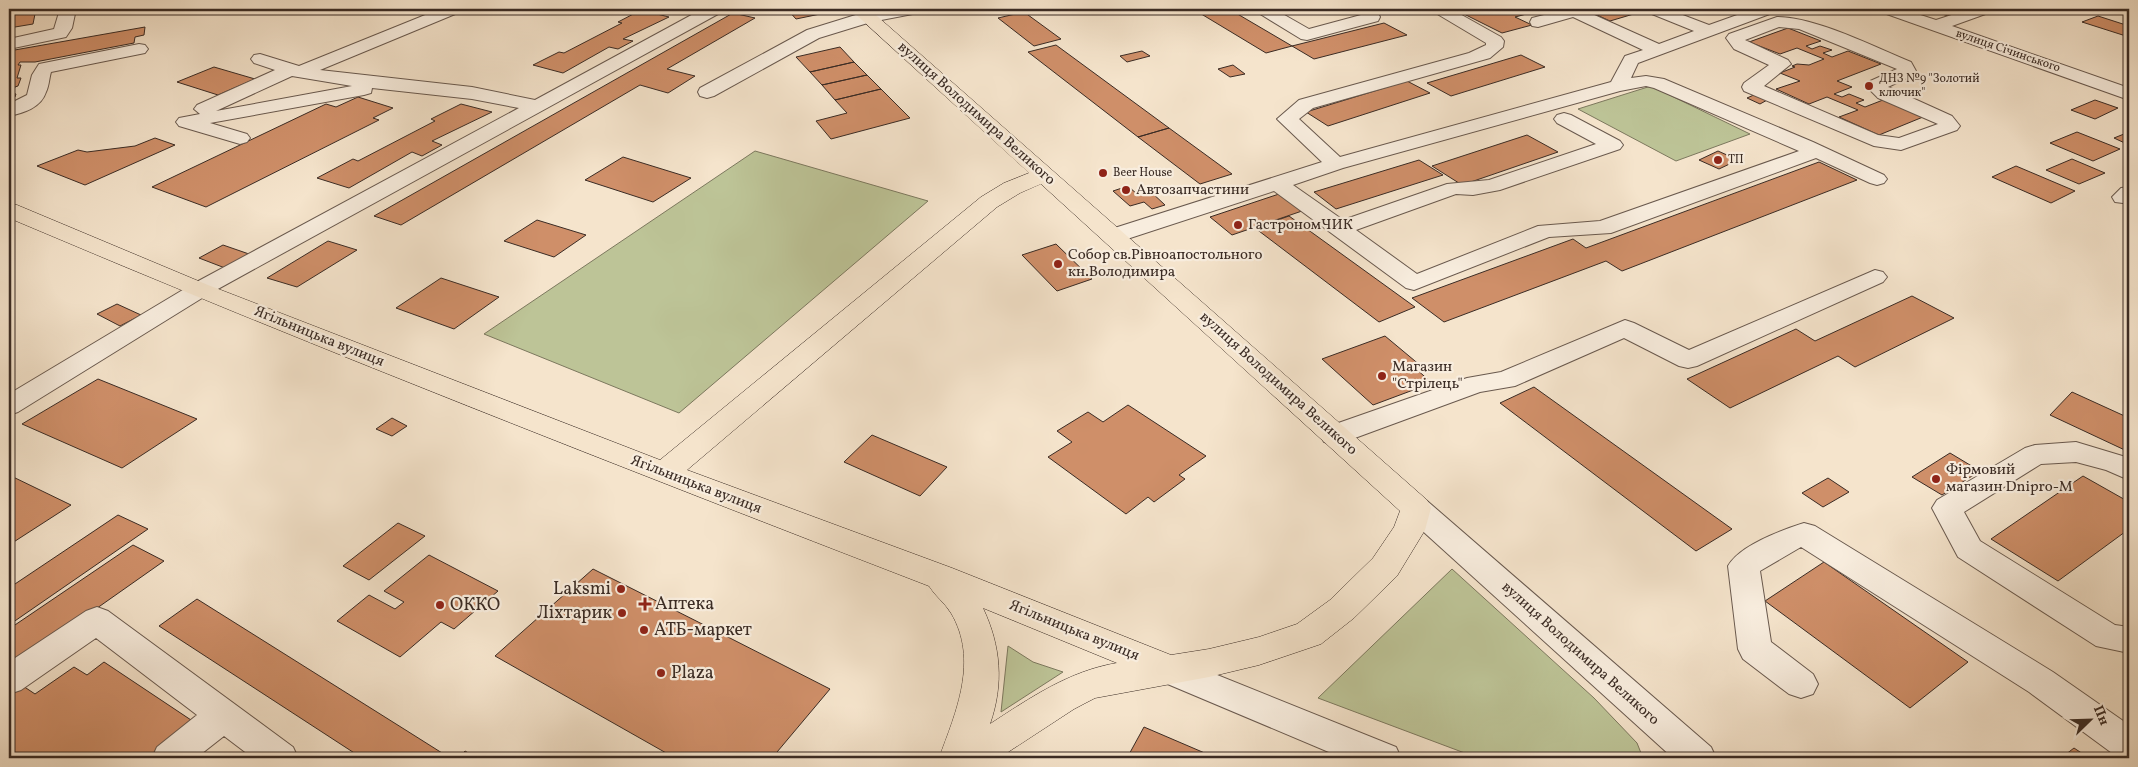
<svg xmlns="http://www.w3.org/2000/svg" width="2138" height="767" font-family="Vollkorn,serif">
  <rect width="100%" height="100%" fill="#f5e4cc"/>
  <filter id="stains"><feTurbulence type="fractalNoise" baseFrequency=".004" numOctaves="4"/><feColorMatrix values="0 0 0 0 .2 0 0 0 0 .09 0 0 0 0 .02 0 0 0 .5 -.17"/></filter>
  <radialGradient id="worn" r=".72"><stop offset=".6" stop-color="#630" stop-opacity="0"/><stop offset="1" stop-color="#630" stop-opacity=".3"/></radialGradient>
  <path fill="#bdc497" stroke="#7c785e" d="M1651 86 1750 134 1676 161 1578 109Z
    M755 151 928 201 679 413 484 334Z
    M1452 569 1594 698 1637 743 1643 758H1478L1318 698Z
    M1008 646 1033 662 1063 672 1001 712Z"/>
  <path fill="#cf8f69" stroke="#3a2b24" d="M9 9H36L33 24 9 28Z
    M787 9H820L825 13 796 19Z
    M1193 9H1229L1292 46 1266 53Z
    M1467 9H1546L1515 17 1532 25 1502 33 1458 11Z
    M1584 9H1627L1637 13 1610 21Z
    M1928 9H1968L1948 16Z
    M641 10 669 17 623 39 633 41 618 49 609 47 563 73 533 65 559 52 564 53 622 23 618 22Z
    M1024 12 1061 39 1034 46 998 18Z
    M733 13 755 18 667 69 695 76 668 93 640 85 401 225 374 216Z
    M2098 16 2129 26V37L2082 22Z
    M1384 23 1407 35 1314 59 1292 46Z
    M145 27 144 35 135 37 134 43 35 62H20L18 65H21L17 78H21L18 86 15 87 12 93 16 94 15 97 9 102V51Z
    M1788 28 1821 41 1806 46 1812 49 1820 46 1832 50 1823 53 1832 57 1848 51 1881 64 1837 81 1852 87 1834 94 1842 97 1849 94 1864 100 1856 103 1865 107 1883 100 1923 117 1879 135 1839 117 1858 110 1827 97 1809 104 1776 89 1800 81 1780 73 1795 67 1792 66 1797 64 1809 65 1824 59 1797 48 1780 54 1749 42Z
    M1056 45 1169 128 1138 137 1028 52Z
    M840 47 854 62 810 72 796 57Z
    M1142 51 1150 56 1127 62 1120 56Z
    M1521 55 1545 67 1451 96 1427 83Z
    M854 62 867 75 822 85 810 72Z
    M1233 65 1245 74 1230 77 1218 69Z
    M214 67 255 79 218 95 177 82Z
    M867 75 881 89 835 100 822 85Z
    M1407 81 1430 93 1328 126 1306 112Z
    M881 89 910 118 831 139 816 121 847 113 835 100Z
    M1756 94 1769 99 1760 104 1747 98Z
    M358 97 393 108 373 118 379 120 206 207 152 187 326 104 336 107Z
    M2095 100 2118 108 2095 119 2071 110Z
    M461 104 492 112 432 141 442 145 422 156 412 152 349 188 317 178 353 159 358 161 435 121 431 119Z
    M1169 128 1232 174 1200 184 1138 137Z
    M2077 132 2120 149 2093 161 2050 143Z
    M2129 132V145L2114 138Z
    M1527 135 1558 152 1462 185 1432 166Z
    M155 138 175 145 85 185 37 166 78 150 87 152 135 146Z
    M1718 151 1738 160 1719 169 1699 160Z
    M623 157 691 178 653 202 585 180Z
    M2072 159 2105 173 2079 184 2046 170Z
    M1419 160 1443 175 1336 209 1314 192Z
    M1819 162 1857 180 1622 271 1606 261 1444 322 1412 298 1573 239 1586 248Z
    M2016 166 2075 191 2051 203 1992 177Z
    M1128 186 1138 195 1150 191 1165 205 1152 209 1144 202 1130 206 1113 191Z
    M1279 194 1302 211 1232 235 1210 217Z
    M1289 216 1415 307 1379 322 1255 228Z
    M537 220 586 235 554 257 504 241Z
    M328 241 357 250 297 287 267 278Z
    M1056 244 1092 279 1057 291 1022 255Z
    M223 245 249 254 225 268 199 258Z
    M441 278 499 297 454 329 396 308Z
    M1912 296 1954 318 1855 367 1838 356 1730 408 1687 379 1796 329 1815 341Z
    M117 304 141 315 120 326 97 314Z
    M1385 336 1421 366 1415 368 1432 383 1373 405 1322 359Z
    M98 379 197 419 122 468 22 424Z
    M1534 387 1732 529 1696 551 1500 403Z
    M2072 392 2129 418V452L2050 415Z
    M1128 405 1206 456 1179 475 1185 479 1154 502 1148 497 1126 514 1048 457 1072 442 1057 431 1088 412 1103 422Z
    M392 418 407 426 392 436 376 429Z
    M872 435 947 467 920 496 844 462Z
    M1950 453 1980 471 1942 495 1912 477Z
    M9 475 71 505 9 545Z
    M2083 476 2129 502V529L2058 581 1991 539Z
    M1828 478 1849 492 1823 507 1802 493Z
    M118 515 148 529 9 625V588Z
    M398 523 425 536 369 580 343 566Z
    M133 545 164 561 9 670V629Z
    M429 555 498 591 454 629 441 622 400 657 337 621 369 595 395 609 404 602 384 591Z
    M1824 562 1968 662 1910 708 1765 601Z
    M593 569 722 634 830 689 772 758H675L495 656Z
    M197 599 404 729 450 758H362L159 626Z
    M104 662 197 724 154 758H9V692L20 684 35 694 74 667 87 675Z
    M1144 727 1214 757 1127 758Z
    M2074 748 2089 758H2061Z
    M465 751 477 758H458Z"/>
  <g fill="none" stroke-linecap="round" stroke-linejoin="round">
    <g stroke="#69594e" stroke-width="2">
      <path id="minor" d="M60 9H76L72 28 66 37 9 49V39L54 29Z
        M440 9H462L460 12 320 70 472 87 535 100 697 12 695 9H719L720 11 718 14 207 295 18 412 9 415V394L191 285 519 108 472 99 372 88 371 93 364 95 210 123 247 134 250 138 247 142 240 144 179 126 176 122 179 118 200 114 194 109 197 105 275 70 254 63 251 59 254 55 260 54 299 66ZM292 76 352 86 216 111Z
        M888 9H925L923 12 871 22 819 38 714 96 707 98 700 96 698 92 700 88 807 30 862 13Z
        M1255 9H1274L1309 29 1372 12 1378 13 1380 17 1378 21 1307 40 1301 39 1257 12Z
        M1432 9H1451L1501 37 1504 41 1503 47 1490 58 1313 108 1299 119 1340 157 1611 82 1625 56 1643 50 1573 17 1538 27 1532 26 1530 22 1532 18 1568 9H1581L1659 44 1694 31 1647 12 1645 9H1667L1709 25 1754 9H1777L1775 12 1638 63 1631 78 1646 76 1664 79 1813 142 1884 175 1887 179 1884 183 1877 185 1870 183 1816 158 1611 233 1549 237 1414 290 1406 288 1274 191 1121 241 1113 243 1105 241 1102 236 1105 231 1322 162 1277 119 1299 100 1469 53 1486 45V43L1434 12ZM1646 86 1654 88 1799 151 1600 221 1538 226 1417 274 1356 230 1456 194 1473 195 1500 190 1620 149 1623 145 1620 141 1571 115 1564 113 1557 115 1554 119 1557 123 1596 144 1489 180 1447 184 1343 220 1293 185 1343 168 1620 91Z
        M1879 9H1902L1936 20 1970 9H1993L1991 12 1952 26 2129 88V100L1881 12Z
        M1777 17C1816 17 1874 47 1911 62L1916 71 1913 75 1888 87 1952 116 1960 126 1957 130 1901 150 1874 146 1744 91 1742 87 1744 83 1769 65 1734 49 1726 38 1729 34ZM1779 27 1799 29 1897 69 1868 82 1866 86 1878 98 1938 124 1899 138 1878 135 1764 86 1791 64 1788 60 1745 40Z
        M139 44 145 45 148 49 145 53 51 72C49 79 49 86 46 92 41 108 23 113 9 116V104L27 95 32 75 39 64Z
        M2129 187V202L2123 203 2115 202 2112 197 2121 188Z
        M1875 270 1883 272 1887 277 1883 282 1697 366 1688 368 1679 366 1624 338 1515 386 1480 392 1344 442 1334 444 1324 442 1320 435 1324 428 1467 378 1501 372 1625 320 1634 323 1689 350Z
        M2076 442 2129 458V480L2106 470 2076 462 2041 464 1964 512 1980 541 2115 625 2129 627V653L2096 646 1958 557 1932 508 1937 500 2025 448 2035 445Z
        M1416 497 1426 500 1711 747 1716 758H1673L1406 516 1401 508 1406 500Z
        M1804 523 1815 526 2053 672 2129 725V758L2116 756 2029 692 1801 547 1760 571 1771 642 1813 674 1818 684 1813 694 1801 698 1789 694 1743 659 1738 649 1728 566C1740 545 1782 530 1804 523Z
        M97 607 108 611 293 747 298 758H253L224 736 196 758H152L157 747 197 715 96 638 21 690 9 694V662L86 611Z
        M1170 656 1396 747 1401 758H1343L1158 680 1153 670 1158 660Z"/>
    </g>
    <g stroke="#3a2b24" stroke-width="1">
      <path id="major" d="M850 9H869L1427 500 1431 508 1425 530 1397 576 1354 618 1321 644 1259 665 1209 677 1095 698 1074 709 999 758H939C956 712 979 660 951 613 945 603 935 596 929 586 621 467 313 347 9 218V203L17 205 208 285 660 460 981 197 1004 183 1029 173ZM1041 184 1400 511 1394 527 1373 558 1330 600 1297 624 1259 637 1209 649 1171 655 952 568 687 470 997 207 1020 193ZM983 608 1117 663C1069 671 1030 698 990 724 1004 684 1001 646 983 608Z"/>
    </g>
    <use href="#minor" fill="#f8edde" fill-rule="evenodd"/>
    <use href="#major" fill="#f5e4cc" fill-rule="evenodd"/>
  </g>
  <g fill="#8f2418" stroke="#f8edde" stroke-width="2">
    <circle cx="1869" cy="86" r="5"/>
    <circle cx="1718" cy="160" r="5"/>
    <circle cx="1103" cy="173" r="5"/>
    <circle cx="1126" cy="190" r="5"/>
    <circle cx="1238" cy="225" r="5"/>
    <circle cx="1058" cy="264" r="5"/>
    <circle cx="1382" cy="376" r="5"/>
    <circle cx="1936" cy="479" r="5"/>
    <circle cx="621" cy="589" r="5"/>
    <path d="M642.5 596.5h5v5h5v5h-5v5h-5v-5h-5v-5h5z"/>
    <circle cx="440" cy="605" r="5"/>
    <circle cx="622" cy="613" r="5"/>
    <circle cx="644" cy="630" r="5"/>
    <circle cx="661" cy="673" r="5"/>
  </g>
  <g text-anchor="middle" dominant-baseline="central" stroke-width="4.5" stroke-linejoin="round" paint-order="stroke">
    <g font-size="12" fill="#3a2b24" stroke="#f8edde">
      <text transform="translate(2008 51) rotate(19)">вулиця Січинського</text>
    </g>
    <g font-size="12" fill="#3a2b24" stroke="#f8edde" text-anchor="start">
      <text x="1879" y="79">ДНЗ №9 "Золотий<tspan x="1879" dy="14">ключик"</tspan></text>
      <text x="1728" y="160">ТП</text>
      <text x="1113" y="173">Beer House</text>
    </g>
    <g font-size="15" fill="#3a2b24" stroke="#f8edde">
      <text transform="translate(976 114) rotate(42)">вулиця Володимира Великого</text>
      <text transform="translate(319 337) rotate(22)">Ягільницька вулиця</text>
      <text transform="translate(1278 384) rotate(42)">вулиця Володимира Великого</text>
      <text transform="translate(696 485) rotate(21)">Ягільницька вулиця</text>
      <text transform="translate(1074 631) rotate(22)">Ягільницька вулиця</text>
      <text transform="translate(1580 654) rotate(42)">вулиця Володимира Великого</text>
    </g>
    <g font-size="15" fill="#3a2b24" stroke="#f8edde" text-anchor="start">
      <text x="1136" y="190">Автозапчастини</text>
      <text x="1248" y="225">ГастрономЧИК</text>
      <text x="1068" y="255">Собор св.Рівноапостольного<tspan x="1068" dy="17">кн.Володимира</tspan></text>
      <text x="1392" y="367">Магазин<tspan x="1392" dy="17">"Стрілець"</tspan></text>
      <text x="1946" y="470">Фірмовий<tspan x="1946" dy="17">магазин Dnipro-M</tspan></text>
    </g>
    <g font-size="18" fill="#3a2b24" stroke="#f8edde" text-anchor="start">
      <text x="611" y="589" text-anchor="end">Laksmi</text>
      <text x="655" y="604">Аптека</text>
      <text x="450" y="605">ОККО</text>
      <text x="612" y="613" text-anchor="end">Ліхтарик</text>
      <text x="654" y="630">АТБ-маркет</text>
      <text x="671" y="673">Plaza</text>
    </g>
  </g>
  <rect width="2138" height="767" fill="none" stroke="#f5e4cc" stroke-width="30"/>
  <rect x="10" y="10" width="2118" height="747" fill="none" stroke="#3a2b24" stroke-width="2.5"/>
  <rect x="15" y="15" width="2108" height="737" fill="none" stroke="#3a2b24"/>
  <g transform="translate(2090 720) rotate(67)" stroke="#f8edde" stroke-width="4" paint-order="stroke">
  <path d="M0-4L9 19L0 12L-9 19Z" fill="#3a2b24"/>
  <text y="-8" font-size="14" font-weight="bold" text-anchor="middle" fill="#3a2b24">Пн</text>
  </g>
  <rect width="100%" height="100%" filter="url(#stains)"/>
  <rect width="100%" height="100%" fill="url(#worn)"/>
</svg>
